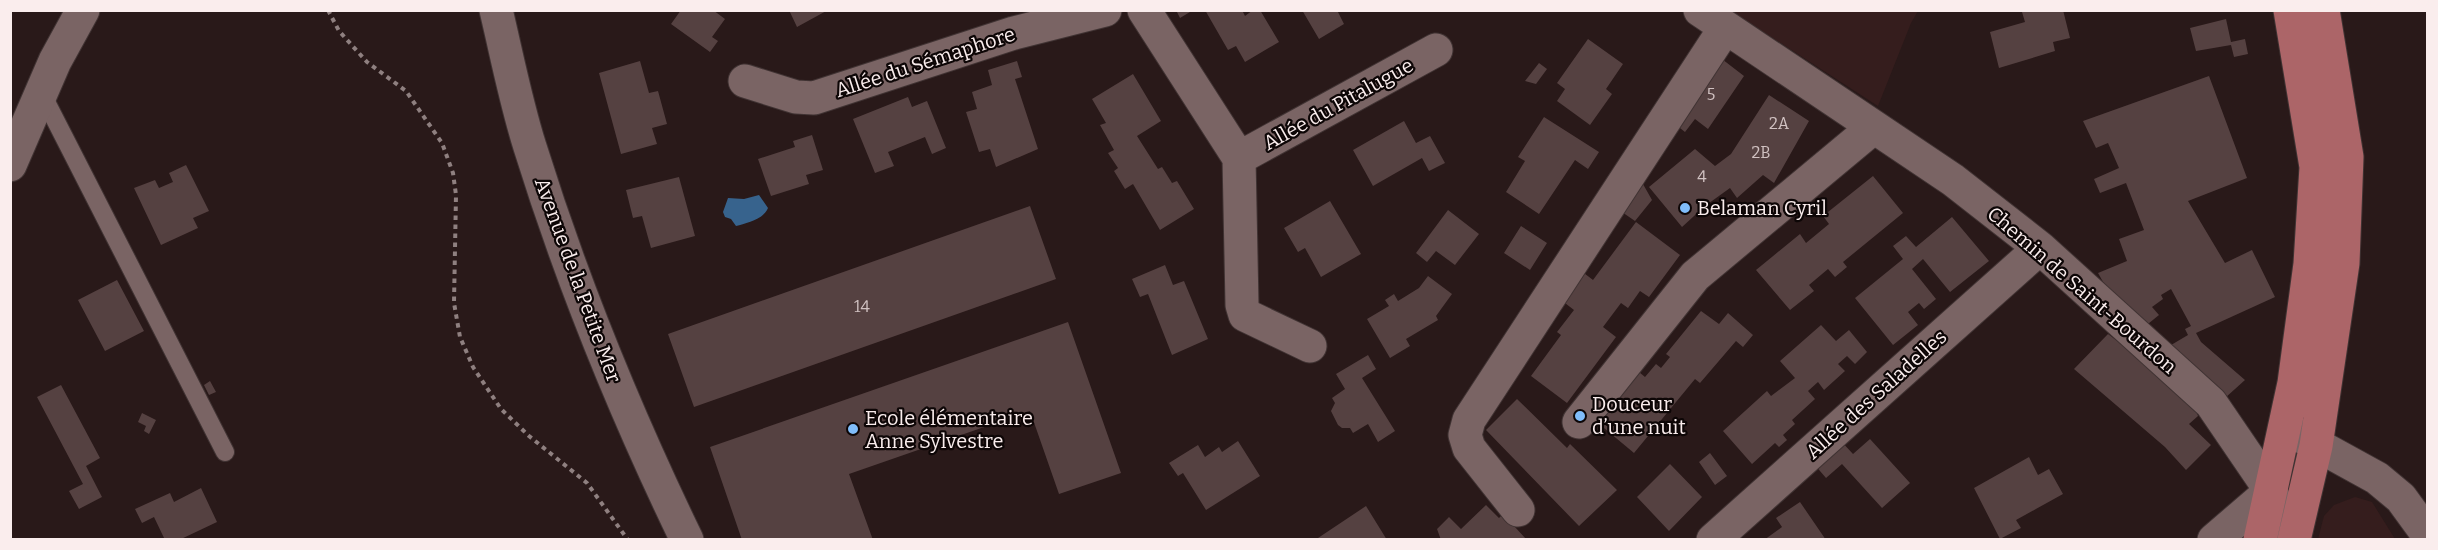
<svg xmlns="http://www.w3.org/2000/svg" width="2438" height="550" font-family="Bitter,serif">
  <rect width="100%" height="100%" fill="#291919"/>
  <path fill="#351d1d" d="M1731 11H1918L1911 23 1878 106Z
    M2355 497 2372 502 2395 539H2318L2324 516 2334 505Z"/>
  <path fill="#37638d" d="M759 195 768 208C763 220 746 223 736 226L731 219 725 217 723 212 728 198 744 199Z"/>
  <path fill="#554141" d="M681 10H713L725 19 712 37 718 41 710 52 671 24Z
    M789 10H828L797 27Z
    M1176 10H1189L1190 12 1180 18Z
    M1205 10H1242L1245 16 1253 10H1260L1279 42 1245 62 1236 46 1228 50Z
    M1302 10H1337L1344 24 1319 39Z
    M2027 10H2063L2070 38 2053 42 2055 51 1999 68 1990 32 2025 22 2022 12Z
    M2226 19 2231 42 2245 39 2248 54 2234 57 2231 45 2196 51 2190 28Z
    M1588 39 1623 64 1606 89 1612 94 1590 125 1557 101 1565 89 1557 83Z
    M1718 56 1744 76 1708 129 1695 119 1685 132 1671 121Z
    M640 61 649 93 658 91 667 124 652 128 657 144 621 154 599 73Z
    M1017 61 1022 77 1015 79 1038 149 996 167 990 149 979 152 966 112 977 109 972 92 992 85 988 70Z
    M1539 63 1547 69 1536 84 1525 81Z
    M1133 74 1161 121 1137 136 1158 169 1162 167 1172 183 1177 181 1194 209 1160 230 1133 184 1125 189 1114 171 1118 168 1108 153 1114 150 1100 125 1106 123 1092 99Z
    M2209 76 2247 178 2188 201 2225 263 2252 250 2275 297 2196 333 2201 342 2245 380 2225 398 2166 348 2188 335 2185 329 2191 326 2171 289 2161 295 2163 299 2152 307 2159 315 2143 328 2111 296 2098 273 2127 261 2119 239 2144 230 2126 183 2100 193 2094 179 2119 168 2108 143 2096 148 2083 121Z
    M1769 95 1809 121 1774 183 1763 175 1737 198 1730 188 1705 206 1682 227 1649 187 1695 149 1715 166 1731 154Z
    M908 97 912 107 927 101 946 148 932 154 925 137 888 152 894 166 875 173 853 119Z
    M1544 117 1599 152 1588 169 1575 160 1539 214 1506 192 1525 161 1518 157Z
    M1404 121 1416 143 1430 136 1445 163 1429 171 1422 158 1373 186 1353 150Z
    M812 135 823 170 806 175 809 184 771 196 758 159 795 147 793 141Z
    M186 165 209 211 193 218 198 228 161 245 134 188 155 180 159 188 173 182 169 173Z
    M1873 176 1903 213 1843 262 1847 267 1835 277 1828 269 1809 285 1814 291 1790 310 1756 270 1800 234 1806 243 1829 224 1823 216Z
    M679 177 695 236 651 248 642 216 633 218 626 190Z
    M1639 177 1652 200 1635 221 1619 210Z
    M1330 201 1361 254 1321 277 1305 248 1298 252 1284 228Z
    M1030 206 1056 279 694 407 668 334Z
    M1448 210 1479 234 1455 265 1436 251 1427 262 1416 253Z
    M1952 217 1989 261 1950 292 1923 259 1912 269 1936 299 1924 309 1919 303 1908 312 1918 325 1893 345 1855 298 1903 259 1893 246 1906 236 1916 247Z
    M1636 222 1680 255 1649 297 1640 291 1628 308 1621 303 1603 327 1616 337 1567 403 1531 376 1561 335 1557 332 1574 310 1561 300 1580 270 1593 280Z
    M1521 226 1547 243 1530 270 1504 253Z
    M1165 265 1173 285 1184 281 1208 339 1172 355 1148 294 1140 297 1132 279Z
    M1428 276 1452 294 1436 316 1438 320 1406 339 1410 346 1390 358 1367 319 1389 306 1385 300 1394 294 1398 301 1419 288Z
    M117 280 144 331 105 351 78 300Z
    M1701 311 1719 324 1728 313 1753 335 1743 347 1736 341 1700 383 1695 379 1634 453 1598 423 1639 372 1645 377 1656 364 1661 368 1670 357 1666 354Z
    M1068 322 1121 473 1059 494 1030 411 849 474 873 540H742L710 447Z
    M1821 325 1836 341 1849 330 1867 352 1855 364 1847 356 1838 364 1845 371 1824 390 1818 382 1808 391 1815 399 1792 420 1795 424 1783 435 1787 440 1779 447 1775 443 1752 464 1723 431 1767 391 1771 396 1795 378 1780 361Z
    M2108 334 2190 396 2198 416 2189 424 2211 445 2186 470 2165 447 2074 369Z
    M1368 355 1376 369 1362 378 1395 431 1378 442 1368 424 1353 433 1350 428H1342L1338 425 1331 411 1335 403 1332 398 1345 389 1336 374Z
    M210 381 216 392 209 395 204 385Z
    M61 385 100 458 86 466 102 497 79 509 69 491 83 484 37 397Z
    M1517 399 1567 448 1570 444 1617 490 1579 526 1486 430Z
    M142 413 156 420 149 434 144 431 146 426 138 422Z
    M1870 439 1910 483 1882 508 1842 464 1826 478 1814 464 1840 440 1853 454Z
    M1238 441 1260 476 1206 510 1183 473 1178 476 1169 463 1198 445 1205 457 1219 447 1222 452Z
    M1710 453 1727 476 1715 485 1699 462Z
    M2029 457 2038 475 2049 469 2063 494 2016 520 2021 528 2000 539 1974 488Z
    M1670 464 1702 497 1669 531 1637 497Z
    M201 488 217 522 179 540H165L154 517 142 523 135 509 170 493 174 502Z
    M1800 502 1826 540H1764L1782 527 1776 518Z
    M1486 505 1499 518 1503 514 1527 540H1441L1437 529 1449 517 1461 529Z
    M1366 506 1387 540H1315Z"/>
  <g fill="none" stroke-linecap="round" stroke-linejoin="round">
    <g stroke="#403333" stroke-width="20">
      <path id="lane" d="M41 92 225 452"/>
    </g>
    <g stroke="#403333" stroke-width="35">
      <path id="street" d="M496 10C507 56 516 103 530 147 572 282 625 412 687 540
        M1144 10 1239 158 1242 305 1245 315 1310 346
        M1700 10 1953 180 2040 248 2211 403 2271 491 2289 540
        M745 81 796 97 814 98 1014 33 1105 10
        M1239 158 1436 50
        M10 165 55 61 83 10
        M1579 422 1695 276 1874 127
        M2286 428 2377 478 2401 498 2428 535
        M1518 510 1469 448 1465 435 1469 420 1725 28
        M1713 540 2040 248
        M2214 540 2271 491"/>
    </g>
    <g stroke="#403333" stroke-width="35">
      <path id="primary" d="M2260 540 2294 383 2310 264 2316 167 2290 10
        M2294 540 2316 446 2343 263 2347 157 2323 10"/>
    </g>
    <path stroke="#8f8080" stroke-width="4" stroke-dasharray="4.5 4.5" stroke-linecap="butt" d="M328 10 339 31 367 62 406 91 442 143 453 173 456 195 454 303 460 337 473 367 501 409 529 436 587 483 628 540"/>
    <use href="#lane" stroke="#7a6464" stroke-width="18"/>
    <use href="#street" stroke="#7a6464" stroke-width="33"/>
    <use href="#primary" stroke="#ac6568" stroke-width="33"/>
  </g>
  <g fill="#80bdfa" stroke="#0d0606" stroke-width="2">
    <circle cx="1685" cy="208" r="6"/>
    <circle cx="1580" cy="416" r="6"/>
    <circle cx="853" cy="429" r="6"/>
  </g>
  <g text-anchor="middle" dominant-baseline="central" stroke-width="4.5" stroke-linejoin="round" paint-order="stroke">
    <g font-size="16" fill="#d1c2c2">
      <text x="1711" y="94">5</text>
      <text x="1779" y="123">2A</text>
      <text x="1761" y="152">2B</text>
      <text x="1702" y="176">4</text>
      <text x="862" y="306">14</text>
    </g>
    <g font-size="20" fill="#faeded" stroke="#0d0606">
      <text transform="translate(925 62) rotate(-18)">Allée du Sémaphore</text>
      <text transform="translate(1338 104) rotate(-29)">Allée du Pitalugue</text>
      <text transform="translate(578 280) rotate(70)">Avenue de la Petite Mer</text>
      <text transform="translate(2082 290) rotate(41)">Chemin de Saint-Bourdon</text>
      <text transform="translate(1876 394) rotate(-42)">Allée des Saladelles</text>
    </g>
    <g font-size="20" fill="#faeded" stroke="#0d0606" text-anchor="start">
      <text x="1697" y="208">Belaman Cyril</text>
      <text x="1592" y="404">Douceur<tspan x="1592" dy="23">d’une nuit</tspan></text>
      <text x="865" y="418">Ecole élémentaire<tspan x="865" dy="23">Anne Sylvestre</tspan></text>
    </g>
  </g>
  <rect width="2438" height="550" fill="none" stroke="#faeded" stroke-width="24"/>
</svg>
